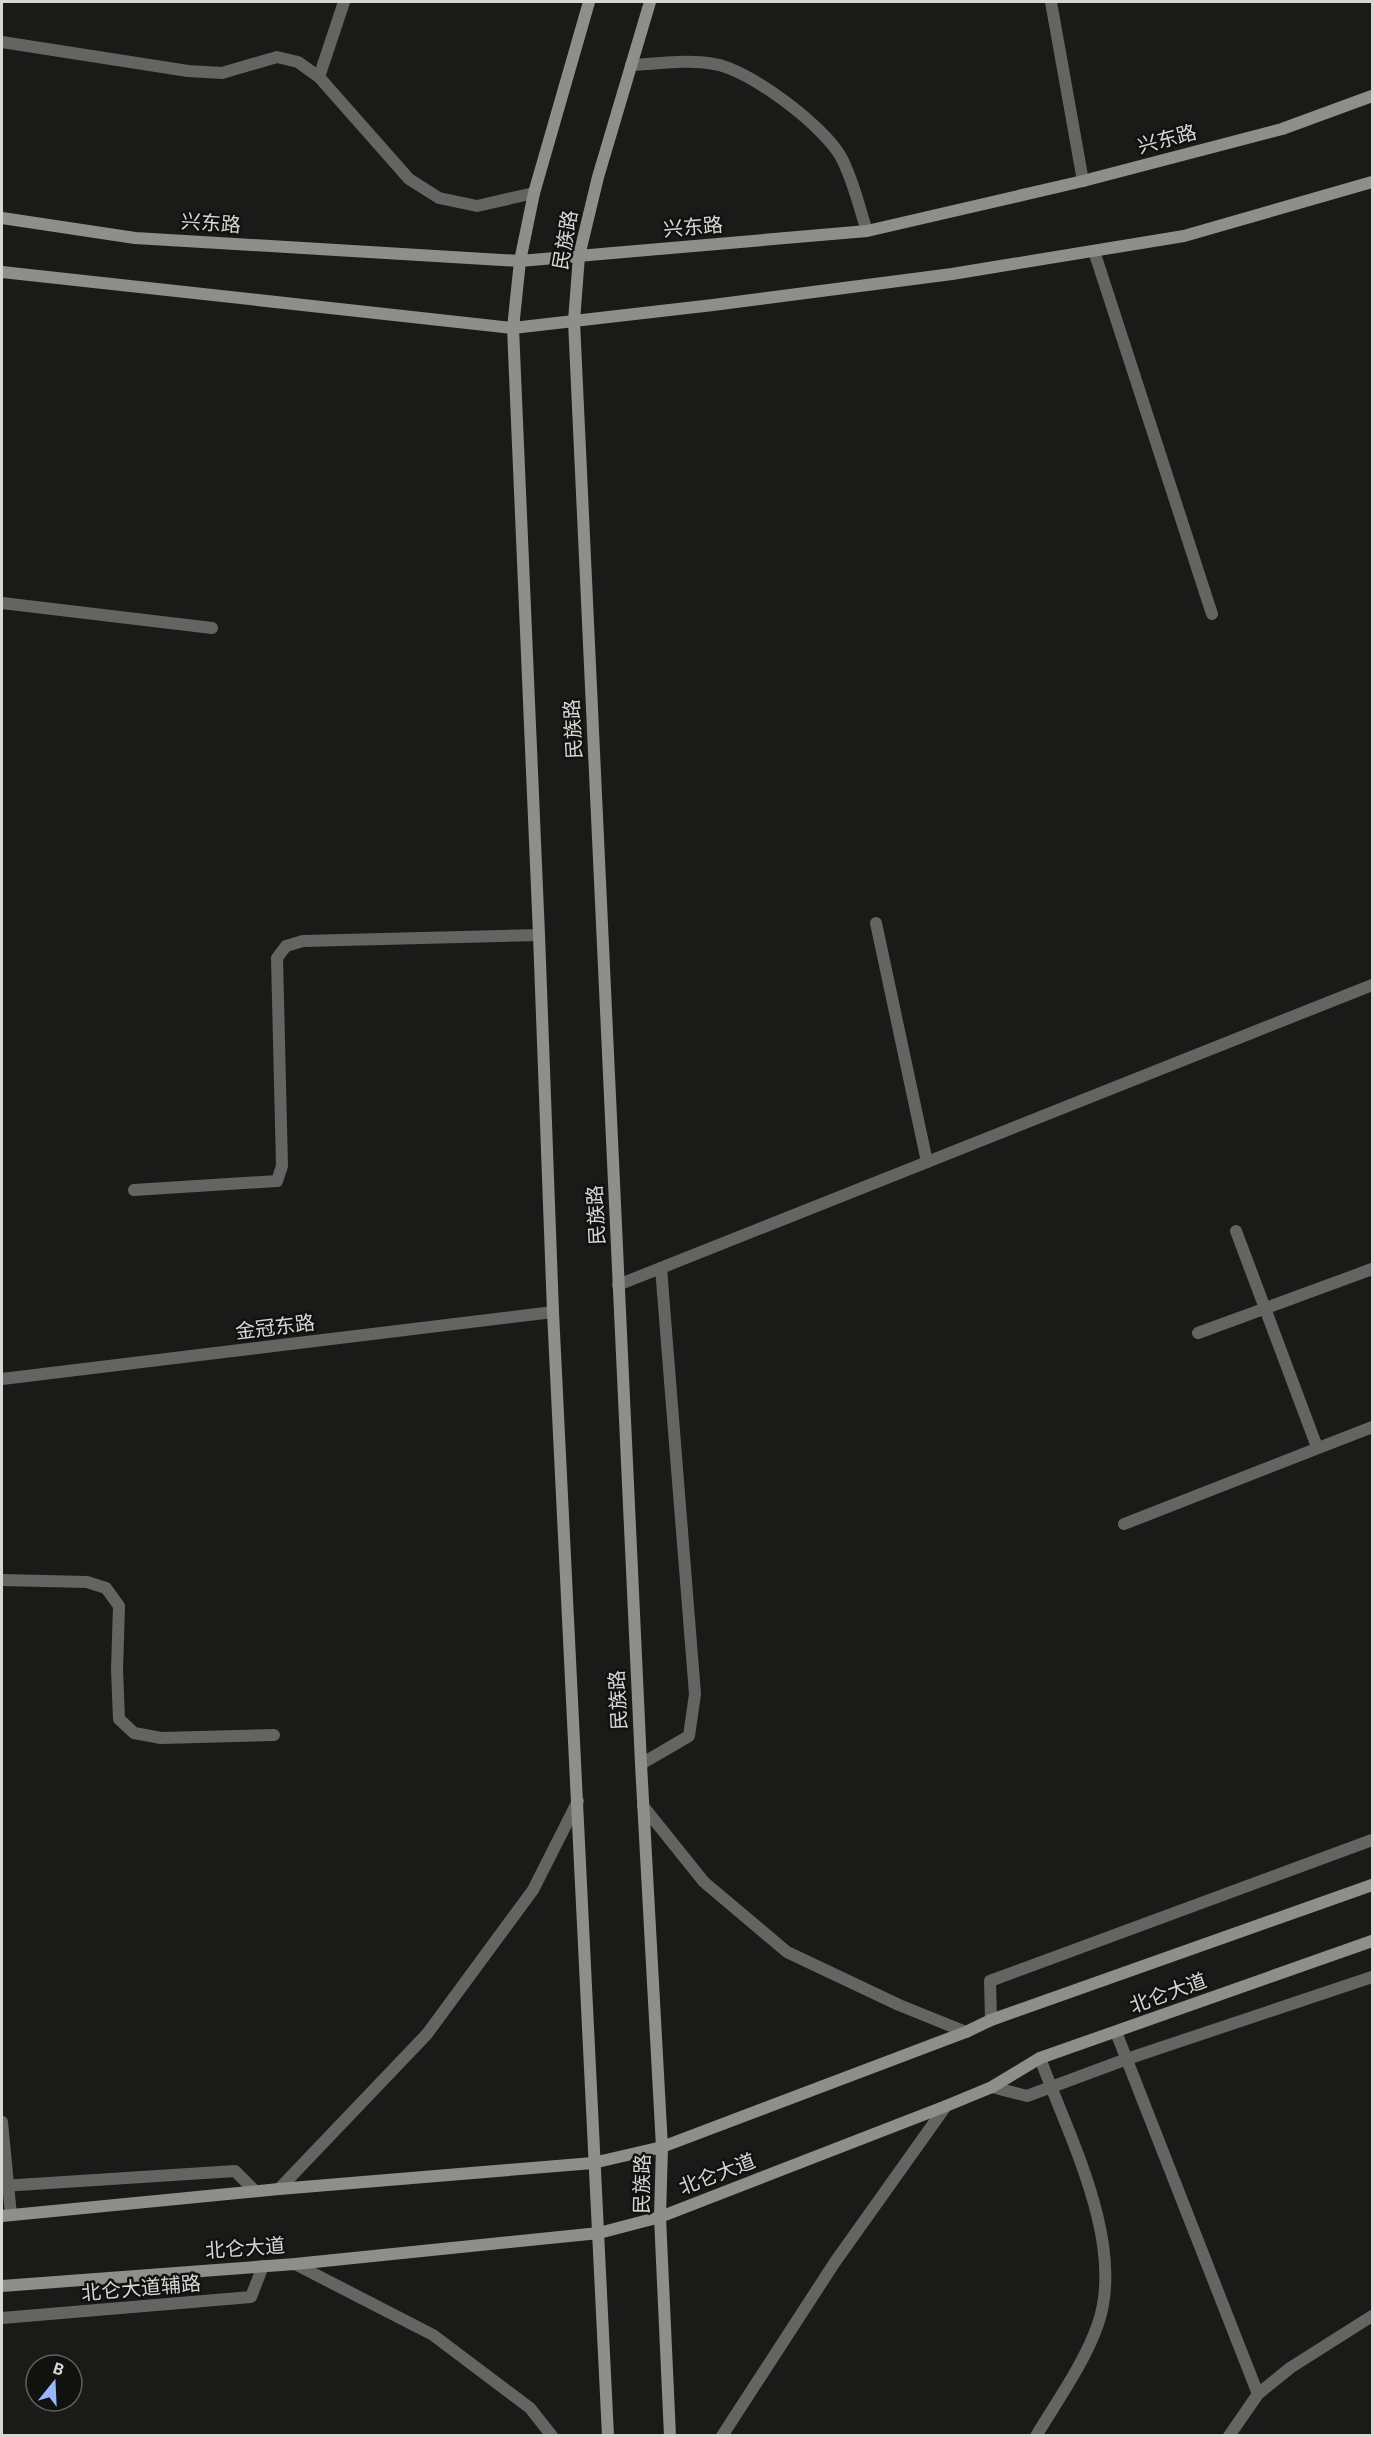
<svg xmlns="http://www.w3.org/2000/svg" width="1374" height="2437" font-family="Roboto,'Noto Sans SC',sans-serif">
  <rect width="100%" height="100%" fill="#1a1b19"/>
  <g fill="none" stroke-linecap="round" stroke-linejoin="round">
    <path stroke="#646462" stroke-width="12" d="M1051 2 1083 181
      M2 42 188 71 222 73 277 57 298 62 319 77 409 179 439 198 477 206 534 193
      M631 65C658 64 687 59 714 64 749 69 824 126 841 157 853 179 859 207 867 231
      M319 77 344 2
      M1094 251 1212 614
      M876 923 927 1162
      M134 1190 277 1181 282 1166 277 958 286 946 303 941 539 935
      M1236 1231 1317 1447
      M1198 1333 1372 1269
      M1124 1524 1372 1427
      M641 1764 689 1736 695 1694 661 1268
      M1036 2436C1057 2401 1085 2362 1098 2324 1126 2243 1068 2135 1040 2058"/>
    <path stroke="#646462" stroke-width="12" d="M2 603 212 628
      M618 1285 1372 985
      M2 1379 553 1312
      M2 1580 87 1582 106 1588 119 1606 117 1670 119 1719 134 1733 161 1738 274 1735
      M991 2020 990 1981 1372 1840
      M1116 2032 1258 2394
      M992 2087 1027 2096 1127 2059 1372 1977
      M2 2122 11 2215
      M2 2186 235 2171 255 2191
      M2 2318 251 2297 263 2266
      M1229 2436 1258 2394 1290 2368 1372 2316"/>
    <path stroke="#646462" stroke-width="12" d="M643 1806 704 1882 787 1952 899 2005 966 2032
      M279 2189 427 2034 533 1890 578 1801
      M295 2264 433 2335 530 2408 552 2436
      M722 2436 835 2262 946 2106"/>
    <path stroke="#8e8e8b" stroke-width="12" d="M589 2 534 193 520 261 513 328 539 935 553 1312 608 2436
      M650 2 598 177 579 256 574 321 641 1764 662 2147 660 2217 670 2436
      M2 218 135 238 520 261 867 231 1083 181 1282 129 1372 96
      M2 272 513 328 713 305 952 274 1184 236 1372 182
      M2 2216 279 2189 593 2163 662 2147 966 2032 991 2020 1372 1885
      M2 2286 295 2264 599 2233 660 2217 946 2106 992 2087 1040 2058 1372 1941"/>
  </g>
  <g text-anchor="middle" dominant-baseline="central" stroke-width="5" stroke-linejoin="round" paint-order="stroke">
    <g font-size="20" fill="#d6d7d5" stroke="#111210">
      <text transform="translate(1167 139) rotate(-15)">兴东路</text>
      <text transform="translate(211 223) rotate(4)">兴东路</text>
      <text transform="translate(693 227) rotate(-5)">兴东路</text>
      <text transform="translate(565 240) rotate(-80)">民族路</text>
      <text transform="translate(573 729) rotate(-93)">民族路</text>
      <text transform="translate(596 1215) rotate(-93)">民族路</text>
      <text transform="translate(275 1327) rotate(-7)">金冠东路</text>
      <text transform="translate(618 1700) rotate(-93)">民族路</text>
      <text transform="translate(1168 1993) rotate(-20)">北仑大道</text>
      <text transform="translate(717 2174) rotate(-21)">北仑大道</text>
      <text transform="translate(642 2184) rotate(-89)">民族路</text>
      <text transform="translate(245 2248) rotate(-4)">北仑大道</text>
      <text transform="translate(141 2288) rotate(-5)">北仑大道辅路</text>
    </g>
  </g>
  <rect width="1374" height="2437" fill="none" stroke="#d6d7d5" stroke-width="6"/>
  <g transform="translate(54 2383) rotate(18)"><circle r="28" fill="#111210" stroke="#60615f" stroke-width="1.5"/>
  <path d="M0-4.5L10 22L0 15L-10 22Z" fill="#99b5fd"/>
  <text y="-9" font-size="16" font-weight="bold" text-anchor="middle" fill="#d6d7d5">B</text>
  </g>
</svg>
